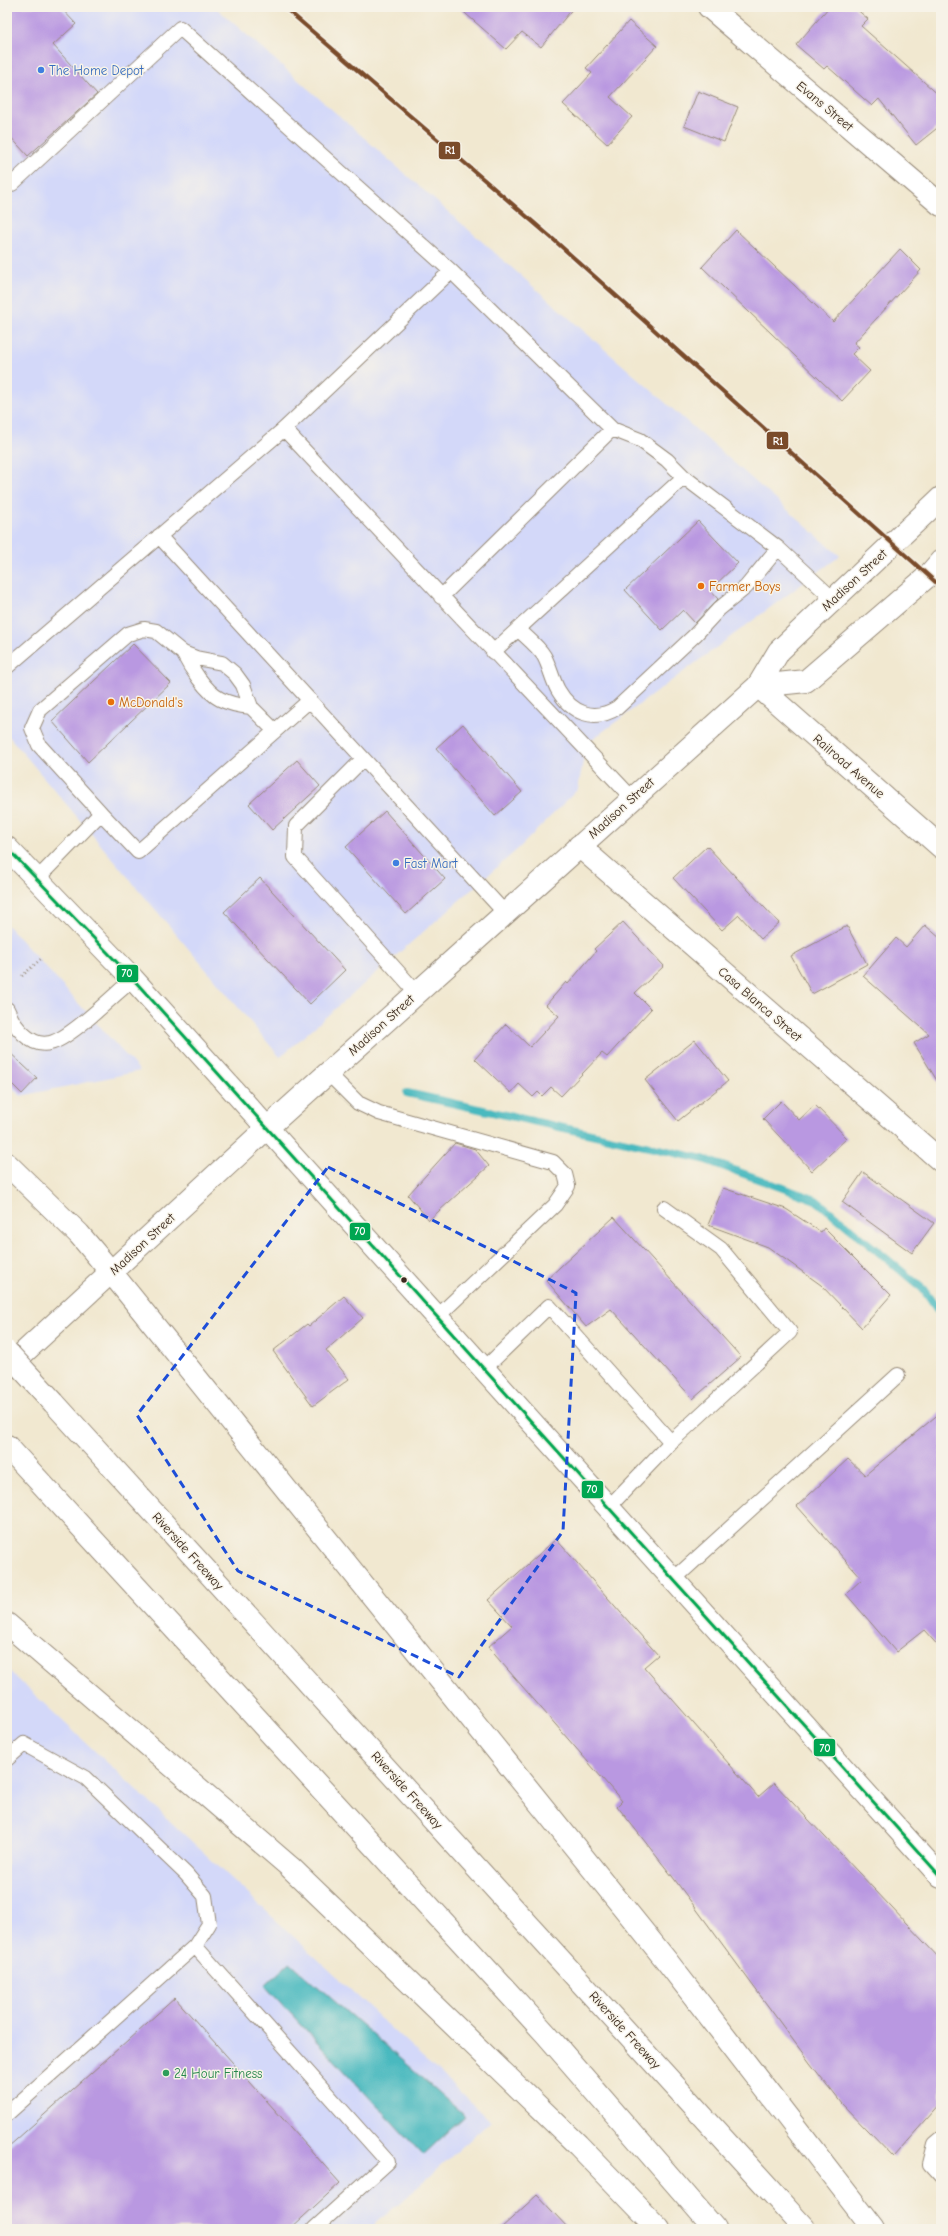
<svg xmlns="http://www.w3.org/2000/svg" width="948" height="2236" font-family="'Comic Neue',sans-serif">
  <rect width="100%" height="100%" fill="#f7f3e8"/>
  <filter id="ink" filterUnits="userSpaceOnUse"><feTurbulence type="fractalNoise" baseFrequency=".025" numOctaves="2"/><feDisplacementMap in="SourceGraphic" scale="8" xChannelSelector="R" yChannelSelector="G"/><feConvolveMatrix kernelMatrix="1 2 1 2 8 2 1 2 1" color-interpolation-filters="sRGB"/></filter>
  <filter id="wash" filterUnits="userSpaceOnUse"><feTurbulence type="fractalNoise" baseFrequency=".012" numOctaves="4" result="noise"/><feDisplacementMap in="SourceGraphic" scale="16" xChannelSelector="R" yChannelSelector="G"/><feGaussianBlur stdDeviation="0.9" result="paint"/><feColorMatrix in="noise" values="0 0 0 0 0 0 0 0 0 0 0 0 0 0 0 0 0 1.4 0 .05"/><feComposite in="paint" operator="in"/></filter>
  <g filter="url(#wash)">
    <rect width="100%" height="100%" fill="#f1e8d0"/>
    <path fill="#d3d8f9" d="M7 7H215L840 556 586 744 578 789 518 849 280 1057 7 734Z
      M7 925 140 1071 21 1096 7 1083Z
      M7 1669 491 2121 370 2229H7Z"/>
    <path fill="#4ab9bf" stroke="#42726e" d="M290 1962 465 2116 423 2155 265 1986Z"/>
    <g fill="none" stroke-linecap="round" stroke-linejoin="round">
      <path stroke="#4ab9bf" stroke-width="8" d="M407 1093 703 1159 816 1200 923 1289 941 1315"/>
    </g>
    <g id="blocks">
      <path fill="#b998e1" d="M7 7H60L76 24 53 45 97 94 28 156 7 133Z
        M458 7H574L541 47 522 32 506 49Z
        M829 7H854L868 19 861 26 941 97V125L916 145 879 99 872 106 827 66 824 69 796 45Z
        M629 21 657 46 610 97 632 117 607 144 563 104 592 73 586 68Z
        M698 91 738 107 724 142 684 126Z
        M736 230 833 322 900 249 921 270 854 343 859 347 852 354 870 371 842 401 702 267Z
        M698 521 738 563 710 590 718 599 695 623 683 610 662 630 625 590Z
        M133 644 171 683 88 762 52 721Z
        M463 724 522 792 495 816 436 748Z
        M297 760 320 786 272 830 249 804Z
        M385 811 445 879 406 914 346 847Z
        M707 846 779 923 761 939 739 915 722 930 673 878Z
        M260 878 345 970 310 1004 224 912Z
        M623 922 664 966 635 993 651 1009 607 1057 602 1053 561 1096 551 1087 542 1096 538 1092 533 1097 519 1084 511 1093 475 1059 506 1024 530 1047 559 1016 546 1005 566 982 568 984 596 951 594 949Z
        M925 925 941 939V1087L914 1043 929 1034 863 976 896 938 906 947Z
        M847 926 867 964 812 994 791 956Z
        M695 1040 728 1081 678 1121 645 1080Z
        M7 1050 37 1078 22 1094 7 1079Z
        M781 1101 799 1120 815 1105 847 1138 812 1171 763 1119Z
        M455 1143 475 1149 489 1166 429 1220 408 1195Z
        M863 1172 934 1223 912 1253 842 1202Z
        M723 1188 786 1209 821 1232 824 1228 891 1295 862 1328 821 1285 768 1247 708 1225Z
        M614 1217 741 1357 693 1399 611 1309 586 1327 546 1280Z
        M344 1296 363 1318 326 1350 349 1379 313 1406 273 1351 307 1324 309 1326Z
        M941 1412V1649L924 1630 896 1652 846 1594 862 1579 797 1506 848 1459 865 1475Z
        M556 1539 658 1655 644 1667 758 1797 774 1783 941 1960V2103L893 2157 842 2104 810 2063 672 1876 617 1806 622 1801 488 1647 512 1626 488 1600Z
        M175 1998 340 2183 290 2229H7V2148Z
        M537 2195 569 2229H500Z"/>
    </g>
  </g>
  <g filter="url(#ink)">
    <use href="#blocks" fill-opacity="0" stroke="#968977" stroke-width="1"/>
    <g fill="none" stroke-linecap="round" stroke-linejoin="round">
      <g stroke="#968977" stroke-width="16">
        <path id="lane" d="M7 185 12 184 180 28 451 271 284 429 7 667
          M451 271 612 429
          M284 429 632 798
          M159 536 505 913
          M441 597 612 429 640 440 667 460 684 477 778 548 833 599
          M518 629C526 637 538 646 544 656 550 667 552 679 558 690 572 714 594 722 617 708L695 635 719 609 746 587 778 548
          M493 652 684 477
          M183 653C190 667 206 692 220 699 230 704 240 706 251 707
          M363 759 296 826 295 857 417 993
          M101 813 39 745 32 728 40 710 128 634 144 629 156 631 183 653 196 658 222 663 235 674 243 685 251 707 275 731
          M37 879 101 813 138 852 310 700
          M7 1009C13 1025 30 1048 50 1043 70 1039 115 994 133 979
          M328 1073 358 1103 379 1113 553 1162 565 1174 568 1186 555 1205 437 1317
          M484 1369 549 1306 671 1442
          M608 1508 671 1442 790 1332 721 1249 664 1208
          M673 1580 898 1375
          M7 1759 24 1744 86 1778 186 1874 205 1896 209 1924 195 1946 7 2114
          M195 1946 388 2162 314 2229
          M941 2139 935 2144 930 2164 941 2176"/>
      </g>
      <g stroke="#968977" stroke-width="24">
        <path id="street" d="M709 7 941 205
          M758 686 941 847
          M579 846 941 1161"/>
      </g>
      <g stroke="#968977" stroke-width="24">
        <path id="secondary" d="M758 686 806 681 928 576 941 561
          M7 848 133 979 941 1877
          M7 1368 267 1128 758 686 779 651 941 498"/>
      </g>
      <g stroke="#968977" stroke-width="24">
        <path id="highway" d="M7 1164 79 1234 111 1272 666 1960 874 2229
          M54 1403 805 2229
          M7 1446 546 2034 715 2229
          M7 1624 290 1867 578 2145 659 2229"/>
      </g>
      <path stroke="#968977" stroke-width="2.5" stroke-dasharray="1 3" stroke-linecap="butt" d="M22 976 42 958"/>
      <use href="#lane" stroke="#fff" stroke-width="14"/>
      <use href="#street" stroke="#fff" stroke-width="22"/>
      <use href="#secondary" stroke="#fff" stroke-width="22"/>
      <use href="#highway" stroke="#fff" stroke-width="22"/>
      <g stroke="#968977" stroke-width="24" stroke-linecap="butt">
        <path id="highway-bridge" d="M7 1352 54 1403"/>
      </g>
      <use href="#highway-bridge" stroke="#fff" stroke-width="22"/>
      <g stroke="#f7f3e8" stroke-width="6">
        <path id="bus-1" d="M7 848 133 979 941 1877"/>
      </g>
      <use href="#bus-1" stroke="#00a651" stroke-width="3"/>
      <g stroke="#f7f3e8" stroke-width="7">
        <path id="rail-1" d="M284 7 554 240 941 587"/>
      </g>
      <use href="#rail-1" stroke="#7a4b2a" stroke-width="4"/>
    </g>
  </g>
  <path fill="none" stroke="#1d4ed8" stroke-width="3" stroke-dasharray="8 5" stroke-linejoin="round" d="M328 1167 576 1293 563 1531 459 1677 238 1571 137 1415Z"/>
  <g fill="#3f7fe0" stroke="#f7f3e8" stroke-width="1.5">
    <circle cx="41" cy="70" r="4"/>
    <circle cx="396" cy="863" r="4"/>
  </g>
  <g fill="#e8710a" stroke="#f7f3e8" stroke-width="1.5">
    <circle cx="701" cy="586" r="4"/>
    <circle cx="111" cy="702" r="4"/>
  </g>
  <circle fill="#3b2a1e" stroke="#f7f3e8" stroke-width="1.5" cx="404" cy="1280" r="3.5"/>
  <circle fill="#2e9e5b" stroke="#f7f3e8" stroke-width="1.5" cx="166" cy="2073" r="4"/>
  <g text-anchor="middle" dominant-baseline="central" stroke-width="3" stroke-linejoin="round" paint-order="stroke">
    <g font-size="13" fill="#366cbe" stroke="#f7f3e8" text-anchor="start">
      <text x="49" y="70">The Home Depot</text>
      <text x="404" y="863">Fast Mart</text>
    </g>
    <g font-size="13" fill="#3b2a1e" stroke="#f7f3e8">
      <text transform="translate(825 106) rotate(40)">Evans Street</text>
      <text transform="translate(854 580) rotate(-43)">Madison Street</text>
      <text transform="translate(849 766) rotate(41)">Railroad Avenue</text>
      <text transform="translate(621 808) rotate(-42)">Madison Street</text>
      <text transform="translate(760 1004) rotate(41)">Casa Blanca Street</text>
      <text transform="translate(381 1025) rotate(-42)">Madison Street</text>
      <text transform="translate(142 1244) rotate(-43)">Madison Street</text>
      <text transform="translate(188 1551) rotate(48)">Riverside Freeway</text>
      <text transform="translate(407 1790) rotate(48)">Riverside Freeway</text>
      <text transform="translate(625 2030) rotate(48)">Riverside Freeway</text>
    </g>
    <g font-size="13" fill="#c56008" stroke="#f7f3e8" text-anchor="start">
      <text x="709" y="586">Farmer Boys</text>
      <text x="119" y="702">McDonald's</text>
    </g>
    <g font-size="13" fill="#27864d" stroke="#f7f3e8" text-anchor="start">
      <text x="174" y="2073">24 Hour Fitness</text>
    </g>
  </g>
  <g stroke="#f7f3e8" stroke-width="1.5">
    <rect x="438" y="141" width="23" height="19" rx="4" fill="#7a4b2a"/>
    <rect x="766" y="431" width="23" height="19" rx="4" fill="#7a4b2a"/>
    <rect x="116" y="964" width="23" height="19" rx="4" fill="#00a651"/>
    <rect x="349" y="1222" width="22" height="19" rx="4" fill="#00a651"/>
    <rect x="581" y="1480" width="23" height="19" rx="4" fill="#00a651"/>
    <rect x="813" y="1738" width="23" height="19" rx="4" fill="#00a651"/>
  </g>
  <g font-size="11" text-anchor="middle" font-weight="bold" fill="#fff">
    <text x="450" y="154">R1</text>
    <text x="778" y="445">R1</text>
    <text x="127" y="977">70</text>
    <text x="360" y="1235">70</text>
    <text x="592" y="1493">70</text>
    <text x="825" y="1752">70</text>
  </g>
  <rect width="948" height="2236" fill="none" stroke="#f7f3e8" stroke-width="24"/>
</svg>
